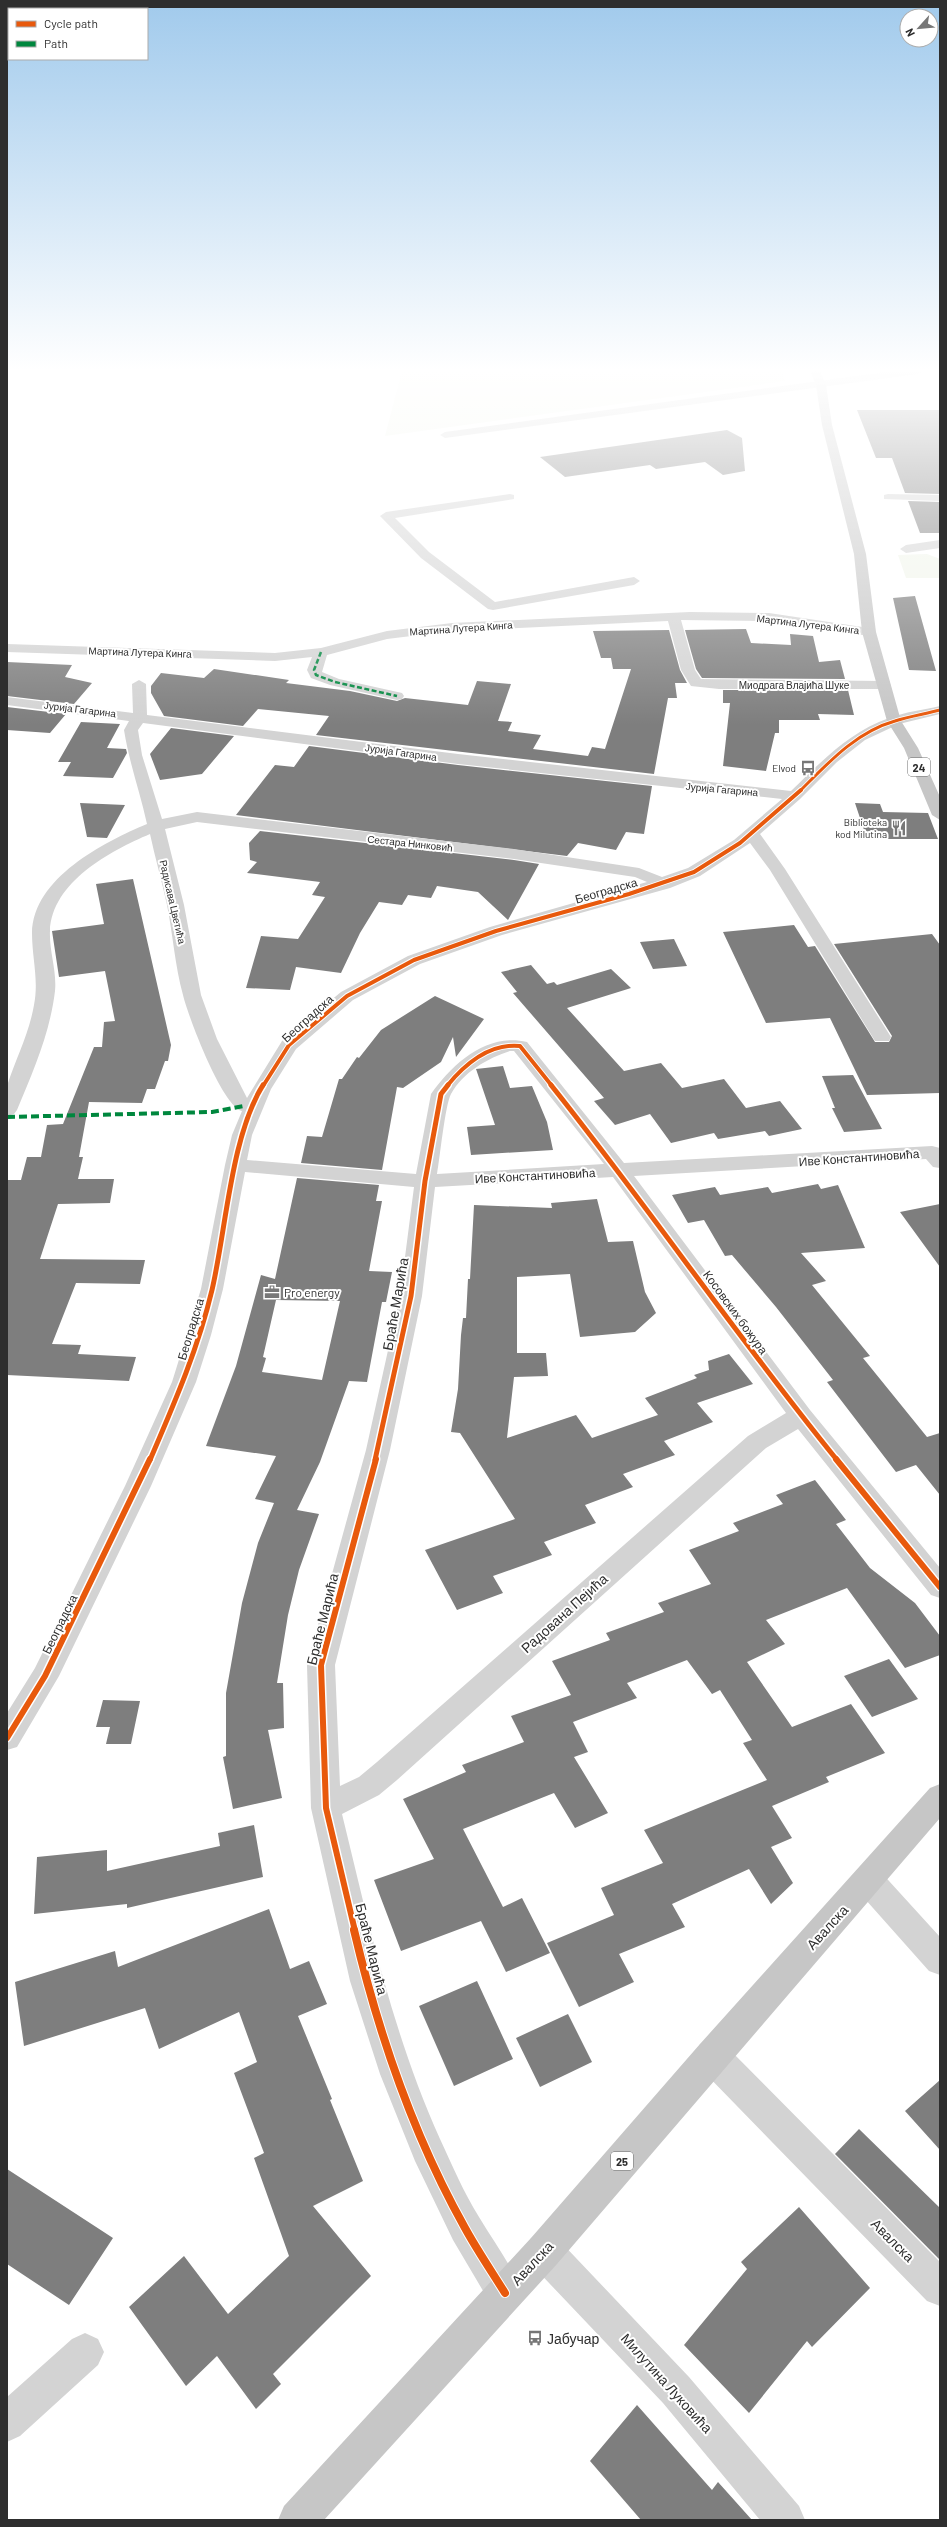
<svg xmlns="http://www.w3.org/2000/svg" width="947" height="2527" font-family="Barlow,sans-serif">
  <rect width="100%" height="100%" fill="#fff"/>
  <path fill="#f1f5eb" d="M402 371H783L785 381 385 436Z
    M927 554 940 559V578H906L898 555Z"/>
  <path fill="#7e7e7e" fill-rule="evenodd" d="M857 410H940V494L905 493 892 458H876Z
    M727 430 742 438 745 471 723 475 705 462 656 469 650 465 565 477 540 457Z
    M908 501 940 502V533H920Z
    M915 596 936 671 909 670 893 598Z
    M746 629 751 643 791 645 790 634 813 636 819 662 840 660 845 679 702 678 696 669 685 630Z
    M669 630 680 670 687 683H675L677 698H668L654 774 316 735 329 716 258 709 243 726 164 716 151 693V686L161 673 204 678 214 669 289 680 286 683 350 691 397 701 405 698 468 705 477 681 511 684 498 721 512 722 508 731 541 735 533 749 588 756 592 747 605 749 631 669H613L611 658H601L593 631Z
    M7 662 72 665 65 677 92 683 74 704 7 696Z
    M723 690H848L854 715 818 714 820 720H779V733H775L766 771 723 766 730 703H723Z
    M7 707 66 714 50 733 7 730Z
    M81 722 120 724 107 748 126 749 127 753 113 778 63 776 71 762H58Z
    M171 728 234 736 202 774 160 780 150 754Z
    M309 746 458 765 652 786 644 834 626 832 616 850 578 843 567 856 236 815 275 765 294 767Z
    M80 803 125 805 107 838 87 837Z
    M855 803 880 804 883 812 928 813 938 839H867Z
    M260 831 514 860 539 864 508 920 478 892 437 886 431 898 408 895 402 905 379 902 360 933 341 973 296 967 290 990 246 988 261 936 298 939 325 897 312 895 320 882 247 873 257 862 250 860 249 843Z
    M133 879 171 1045 168 1061H165L155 1089H147L142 1103 89 1102 79 1157H83L78 1179H114L110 1203 58 1204 40 1259 145 1260 140 1284 76 1283 52 1344 81 1345 78 1354 136 1357 129 1381 7 1375V1180H21L27 1157H41L47 1125 63 1124 94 1047H102L104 1022 115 1021 105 971 59 977 52 931 104 924 96 884Z
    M794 925 808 947 815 946 875 1042H889L892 1036 834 944 932 934 940 945V1093L867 1095 830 1018 766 1023 723 932Z
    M674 939 687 966 653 969 640 942Z
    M531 965 547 984 554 982 557 985 611 969 631 988 567 1008 624 1071 661 1063 682 1088 724 1079 746 1108 780 1101 802 1129 769 1136 765 1131 718 1139 714 1133 671 1143 650 1114 615 1125 594 1101 604 1098 513 993 517 992 501 972Z
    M435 996 484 1019 456 1057 453 1037 441 1062 403 1088 397 1087 382 1170 301 1163 307 1136 322 1137 339 1079H342L357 1057 359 1058 381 1030Z
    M503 1066 510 1088 532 1086 547 1122 553 1150 471 1155 467 1127 495 1125 476 1069Z
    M853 1075 882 1129 844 1132 832 1108H835L822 1076Z
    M297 1178 379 1185 376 1201H382L369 1271 392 1272 386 1302H382L367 1382 349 1381 320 1462 297 1510 319 1514 299 1570 288 1615 277 1683H283L284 1728 268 1730 282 1798 233 1809 223 1757 226 1756V1693L242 1603 258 1543 274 1503 255 1499 276 1456 206 1446 236 1366 261 1275 275 1279ZM276 1300 340 1301 322 1380 262 1372 266 1358 263 1357Z
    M818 1184 821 1189 838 1185 865 1248 801 1253 826 1281 812 1285 870 1356 863 1358 927 1437 940 1433V1495L916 1465 896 1472 827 1382 833 1380 776 1307 732 1255 725 1256 704 1220 688 1223 672 1195 715 1187 720 1195 768 1187 772 1193Z
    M597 1199 608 1242 633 1241 645 1292 656 1313 635 1332 580 1337 570 1274 517 1277V1353H546L548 1376 514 1377 507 1438 576 1415 592 1438 658 1415 645 1398 697 1378 694 1375 709 1370 708 1361 729 1354 753 1384 697 1403 713 1422 664 1441 675 1455 623 1474 633 1487 585 1505 596 1523 544 1542 552 1555 493 1576 503 1593 457 1610 425 1550 515 1519 460 1433 451 1432 458 1389 461 1335 463 1318H466L468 1279H470L474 1205 552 1208 551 1203Z
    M940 1204V1267L900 1212Z
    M815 1480 846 1520 836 1524 870 1568 915 1603 940 1636V1655L905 1668 847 1588 766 1620 785 1644 747 1662 792 1727 851 1704 885 1753 826 1777 829 1782 772 1806 792 1838 771 1847 793 1883 771 1904 749 1869 672 1904 685 1927 619 1954 634 1982 579 2007 547 1943 614 1915 601 1888 663 1863 644 1830 767 1780 743 1743 752 1740 720 1690 712 1694 687 1660 627 1683 637 1698 573 1722 588 1752 574 1757 608 1813 575 1828 554 1793 463 1829 503 1907 522 1898 550 1953 506 1972 481 1921 401 1951 374 1880 434 1859 403 1799 466 1772 462 1765 524 1742 511 1716 571 1695 552 1661 610 1640 606 1633 664 1612 658 1603 711 1584 689 1550 739 1531 733 1523 783 1504 776 1495Z
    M889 1659 918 1699 872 1717 844 1676Z
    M103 1700 140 1701 131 1744H106L110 1727H96Z
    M254 1825 263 1877 127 1908V1904L34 1914 37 1857 107 1850V1871L220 1846 218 1833Z
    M269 1909 290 1969 309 1961 327 2004 298 2016 332 2099 330 2100 363 2181 313 2206 371 2276 273 2374 281 2384 256 2409 217 2356 186 2386 129 2307 184 2256 228 2314 289 2256 254 2158 264 2153 234 2073 257 2062 239 2012 159 2049 145 2008 24 2046 15 1982 115 1951 118 1967Z
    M477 1981 513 2059 454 2086 419 2006Z
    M568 2014 592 2062 540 2087 516 2038Z
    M940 2080V2150L905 2111Z
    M859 2129 940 2208V2260L835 2154Z
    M7 2169 113 2238 69 2305 7 2264Z
    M799 2207 870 2288 812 2347 807 2341 749 2413 684 2345 747 2269 741 2262Z
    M637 2405 712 2490 718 2482 752 2520H641L590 2461Z"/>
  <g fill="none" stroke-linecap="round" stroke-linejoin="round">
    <path fill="#d3d3d3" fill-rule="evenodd" d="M893 371H923L918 374 445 438 440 435 445 432Z
      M510 494 514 495V499L395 518 429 552 495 602 634 577 640 581 634 585 493 610 488 609 421 558 380 516 386 512Z
      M888 494 940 495V501L884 499V495Z
      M940 540V548L906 553 900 549 906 545Z
      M690 612 769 613 869 628 876 632 869 636 769 621 681 620 695 670 701 679 884 681 891 685 884 689H719L691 686 681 670 668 621 452 631 387 639 327 655 322 672 339 679 402 693 404 696 402 699 397 700 330 685 311 678 307 670 312 657 275 661 7 652V644L275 653 321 648 387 631 452 623Z
      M139 680 146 684 147 715 458 754 791 791C821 762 849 732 889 718 905 712 923 710 940 706V714L899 724 865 740 837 762 800 799 760 834 785 869 891 1037 889 1041H875L770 870 750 843 700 876 670 888 502 935 420 964 353 1000 296 1049 271 1089 252 1135 247 1160 416 1174 431 1094C452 1064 487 1032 527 1042L624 1163 932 1146 940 1148V1168L933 1167 926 1159 634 1176 810 1410 940 1568V1598L931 1595 798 1429 766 1448 397 1780 379 1795 342 1814C369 1925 393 2035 440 2139 452 2165 464 2193 479 2217 494 2242 512 2266 523 2293L518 2306 505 2311 492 2306 453 2240 415 2161 380 2074 350 1981 311 1808 307 1665 366 1450 400 1296 414 1187 245 1172 223 1289 211 1335 196 1382 151 1486 59 1676 17 1747 7 1750V1713L35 1668 125 1486 172 1382 201 1289 225 1165 232 1135 242 1111C222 1106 188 1016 183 995 175 966 173 935 167 905 162 881 155 858 150 834 110 851 52 882 50 931 49 951 57 971 55 991 50 1033 33 1072 17 1110L14 1114 7 1116C7 1107 5 1094 7 1086 16 1058 29 1034 34 1005 39 980 32 958 32 933 33 878 104 842 147 824 140 792 129 762 124 730L129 721 7 705V697L133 713 132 684ZM143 723 458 764 782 799 734 840 688 868 662 877 639 868 514 849 197 812 162 819 142 755 138 730ZM197 822 514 859 635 877 647 882 490 927 408 956 341 992 282 1041 247 1098 217 1039 201 995 184 905 165 829ZM510 1051H514L604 1164 437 1174C440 1158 445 1105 451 1094 463 1072 488 1058 510 1051ZM613 1177 786 1413 748 1436 377 1762 359 1777 340 1786 335 1665 390 1450 422 1296 435 1187Z
      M868 1866 879 1870 940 1937V1975L929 1971 857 1890 853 1880 857 1870Z
      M712 2040 724 2044 940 2262V2306L927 2301 700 2068 696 2056 700 2044Z
      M544 2233 557 2238 689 2377 799 2506 805 2520H760L663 2403 531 2264 526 2251 531 2238Z
      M85 2333 98 2339 104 2352 98 2365 20 2436 7 2442V2397L72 2339Z"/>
    <path fill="#c6c6c6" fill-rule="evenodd" d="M810 371H820L826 385 832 425 866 554 876 632 901 721 918 748 940 797V820L932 815 904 748 887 721 862 632 854 554 822 425 816 385Z
      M940 1784V1818L557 2264 324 2520H278L284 2506 531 2238 700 2044 930 1788Z"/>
    <path stroke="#00873e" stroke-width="2.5" stroke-dasharray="5 2.5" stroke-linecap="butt" d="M321 652 314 670 316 675 335 682 397 696"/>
    <path stroke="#00873e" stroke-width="4" stroke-dasharray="8 4" stroke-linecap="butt" d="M7 1117 212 1112 244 1106"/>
    <g stroke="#fff" stroke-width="4.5">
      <path id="cycleway-far4" d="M800 791C828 763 856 732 895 721 910 716 925 714 940 710"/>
    </g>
    <g stroke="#fff" stroke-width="6">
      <path id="cycleway-far3" d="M263 1086 289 1045 347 996 414 960 496 931 629 894 694 872 740 843 801 790
        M447 1086C465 1064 490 1043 520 1046L552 1086"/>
    </g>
    <g stroke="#fff" stroke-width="8">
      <path id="cycleway-far2" d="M551 1085C649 1208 738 1338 837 1460
        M150 1460C174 1404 198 1349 212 1290 226 1230 231 1136 263 1085
        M375 1460 411 1296 425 1181 441 1094 448 1085"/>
    </g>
    <g stroke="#fff" stroke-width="9">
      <path id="cycleway-far1" d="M836 1459 940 1587
        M7 1738 45 1676 150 1459
        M355 1931 326 1808 321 1665 376 1459"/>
    </g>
    <g stroke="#fff" stroke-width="10">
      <path id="cycleway" d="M354 1930C378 2032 414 2137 465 2228 477 2250 492 2272 505 2293"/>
    </g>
    <use href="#cycleway-far4" stroke="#e8590c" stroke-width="3"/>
    <use href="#cycleway-far3" stroke="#e8590c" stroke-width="4"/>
    <use href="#cycleway-far2" stroke="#e8590c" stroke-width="5"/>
    <use href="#cycleway-far1" stroke="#e8590c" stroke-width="6"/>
    <use href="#cycleway" stroke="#e8590c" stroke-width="8"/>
  </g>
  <linearGradient id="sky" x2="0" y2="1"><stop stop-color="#a1caec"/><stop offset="0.51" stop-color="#fff"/><stop offset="1" stop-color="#fff" stop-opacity="0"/></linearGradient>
  <rect width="947" height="725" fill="url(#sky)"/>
  <defs>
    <g id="bus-bare" transform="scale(1.2)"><path d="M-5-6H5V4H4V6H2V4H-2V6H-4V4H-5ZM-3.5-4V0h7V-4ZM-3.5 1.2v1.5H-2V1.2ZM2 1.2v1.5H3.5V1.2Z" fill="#777" stroke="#fff" stroke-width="2.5" paint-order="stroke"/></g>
    <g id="restaurant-bare" transform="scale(1.2)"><path d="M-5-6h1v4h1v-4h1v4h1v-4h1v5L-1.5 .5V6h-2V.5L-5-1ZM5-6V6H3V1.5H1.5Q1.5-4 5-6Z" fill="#777" stroke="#fff" stroke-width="2.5" paint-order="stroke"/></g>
    <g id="office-bare" transform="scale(1.2)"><path d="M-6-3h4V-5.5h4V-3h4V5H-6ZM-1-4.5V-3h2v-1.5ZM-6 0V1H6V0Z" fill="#777" stroke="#fff" stroke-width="2.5" paint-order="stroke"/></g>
  </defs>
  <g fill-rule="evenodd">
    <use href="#bus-bare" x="808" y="768"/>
    <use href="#restaurant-bare" x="899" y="828"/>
    <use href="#office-bare" x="272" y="1292"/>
    <use href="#bus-bare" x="535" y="2338"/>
  </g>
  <g text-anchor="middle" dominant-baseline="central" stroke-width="4" stroke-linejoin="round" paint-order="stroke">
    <g font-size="10" fill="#2e2e2e" stroke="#fff">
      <text transform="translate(808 624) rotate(7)">Мартина Лутера Кинга</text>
      <text transform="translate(461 628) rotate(-4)">Мартина Лутера Кинга</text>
      <text transform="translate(140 652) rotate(2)">Мартина Лутера Кинга</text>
      <text x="794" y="685">Миодрага Влајића Шуке</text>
      <text transform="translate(80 709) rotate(7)">Јурија Гагарина</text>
      <text transform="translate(401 752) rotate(8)">Јурија Гагарина</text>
      <text transform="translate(722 789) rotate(5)">Јурија Гагарина</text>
      <text transform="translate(410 843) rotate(6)">Сестара Нинковић</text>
      <text transform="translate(173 902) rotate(77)">Радисава Цветића</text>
    </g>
    <g font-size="10" fill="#2e2e2e" stroke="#fff" text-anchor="end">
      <text x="796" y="768">Elvod</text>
      <text x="887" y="822">Biblioteka<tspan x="887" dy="12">kod Milutina</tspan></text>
    </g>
    <g fill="#fff" stroke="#6d6d6d" stroke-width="1">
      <rect x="908" y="758" width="22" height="18" rx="3"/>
      <rect x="611" y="2152" width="22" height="18" rx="3"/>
    </g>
    <g font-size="11" font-weight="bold" fill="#2e2e2e">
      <text x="919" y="767">24</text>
      <text x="622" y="2161">25</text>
    </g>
    <g font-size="12" fill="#2e2e2e" stroke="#fff">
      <text transform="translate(606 890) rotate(-16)">Београдска</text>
      <text transform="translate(307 1018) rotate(-42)">Београдска</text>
      <text transform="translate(859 1157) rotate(-4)">Иве Константиновића</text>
      <text transform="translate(535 1175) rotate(-3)">Иве Константиновића</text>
      <text transform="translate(736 1312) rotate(54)">Косовских божура</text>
      <text transform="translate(190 1329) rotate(-73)">Београдска</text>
      <text transform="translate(59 1624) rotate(-64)">Београдска</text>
    </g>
    <g font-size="12" fill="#2e2e2e" stroke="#fff" text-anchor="start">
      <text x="284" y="1292">Pro energy</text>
    </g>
    <g font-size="14" fill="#2e2e2e" stroke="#fff">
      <text transform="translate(395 1304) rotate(-80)">Браће Марића</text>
      <text transform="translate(564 1613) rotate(-42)">Радована Пејића</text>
      <text transform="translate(322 1619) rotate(-76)">Браће Марића</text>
      <text transform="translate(827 1927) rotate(-48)">Авалска</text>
      <text transform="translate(372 1949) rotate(76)">Браће Марића</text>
      <text transform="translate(893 2240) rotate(45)">Авалска</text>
      <text transform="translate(532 2263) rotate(-47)">Авалска</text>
      <text transform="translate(667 2383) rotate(48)">Милутина Луковића</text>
    </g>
    <g font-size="14" fill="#2e2e2e" stroke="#fff" text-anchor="start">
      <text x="547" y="2338">Јабучар</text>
    </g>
  </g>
  <rect width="947" height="2527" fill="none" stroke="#2e2e2e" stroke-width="16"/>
  <rect x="8" y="8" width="140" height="52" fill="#ffffff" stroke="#ababab"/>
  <rect x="16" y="21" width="20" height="6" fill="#e8590c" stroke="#ababab"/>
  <text x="44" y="28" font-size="12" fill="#2e2e2e">Cycle path</text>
  <rect x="16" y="41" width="20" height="6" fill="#00873e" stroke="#ababab"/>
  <text x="44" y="48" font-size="12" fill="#2e2e2e">Path</text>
  <g transform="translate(919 28) rotate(243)"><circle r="19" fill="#ffffff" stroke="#ababab"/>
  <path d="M0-3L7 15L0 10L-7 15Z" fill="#777777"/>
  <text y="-6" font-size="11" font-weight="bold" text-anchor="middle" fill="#2e2e2e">N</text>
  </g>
</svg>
